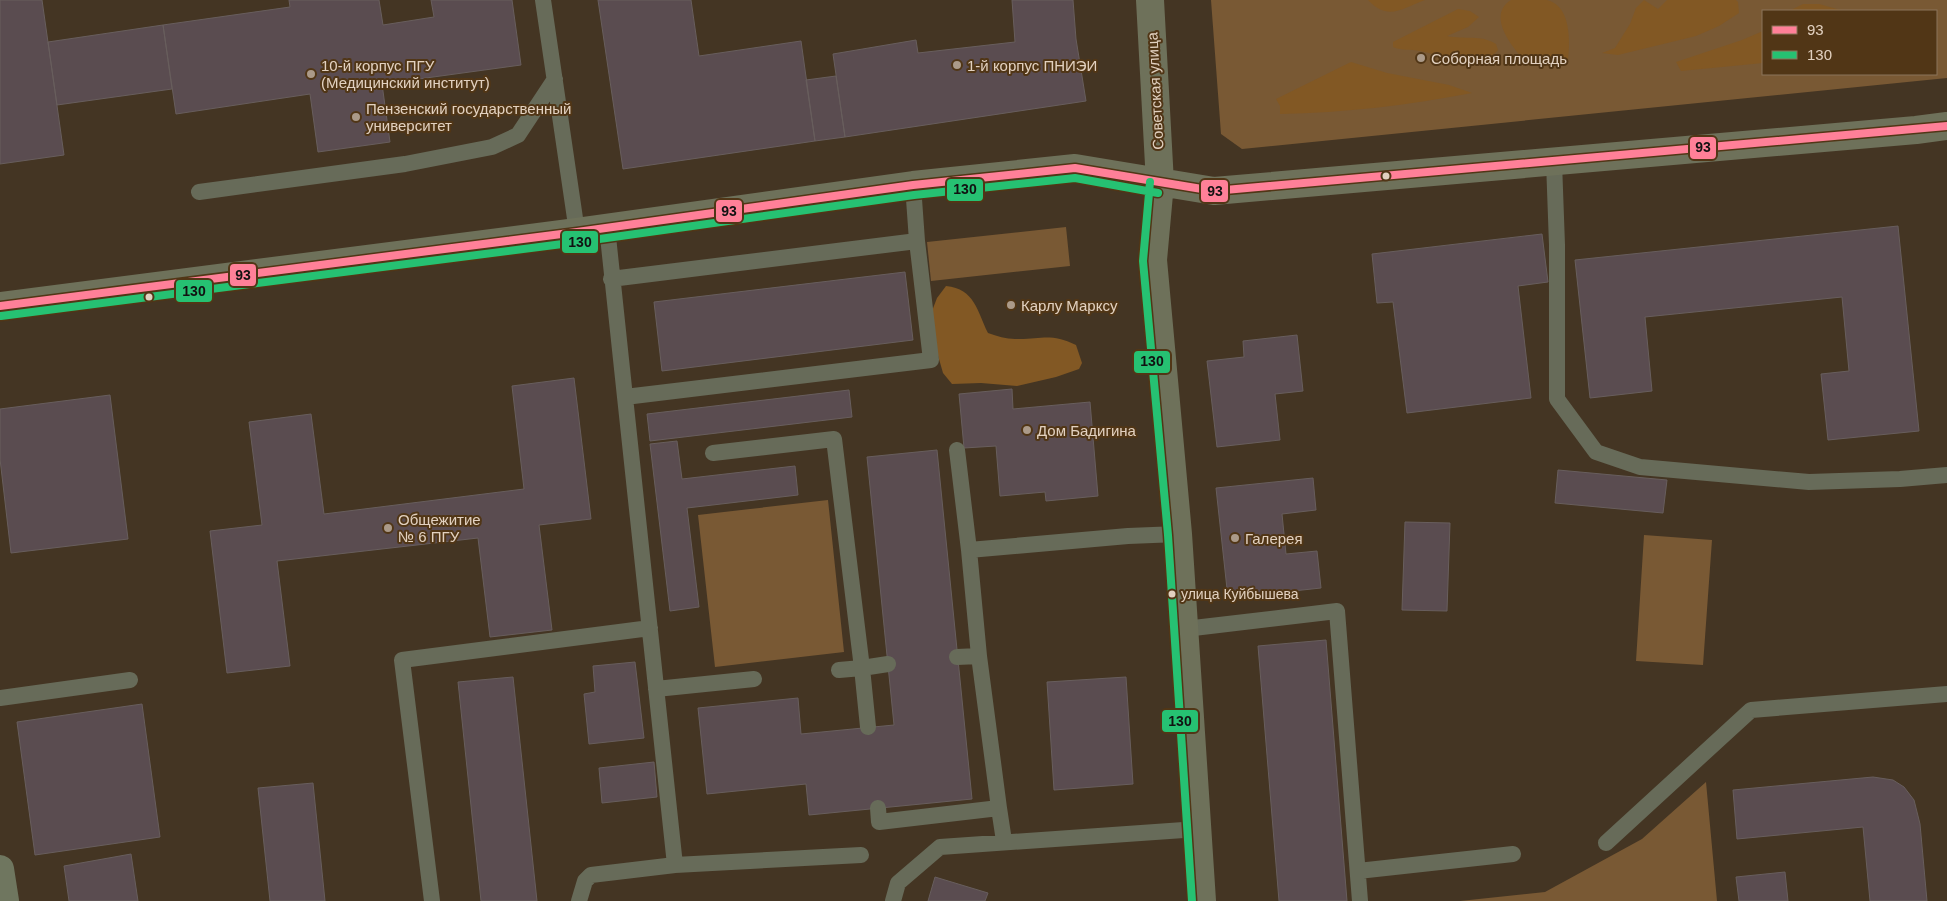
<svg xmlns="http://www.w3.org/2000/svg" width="1947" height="901" font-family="Arial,sans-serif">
  <rect width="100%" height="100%" fill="#443523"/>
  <path fill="#795934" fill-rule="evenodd" d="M1211 0H1947V78L1242 149 1221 134ZM1763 11H1936V74H1763Z
    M1066 227 1070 266 931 281 927 242Z
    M828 500 844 652 715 667 698 515Z
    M1644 535 1712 540 1703 665 1636 661Z
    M1706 782 1717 901H1460L1545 892 1642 839Z"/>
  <path fill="#825824" d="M1368 0H1425C1401 9 1388 21 1368 0Z
    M1511 0C1522 0 1536 0 1547 0 1571 6 1570 40 1568 59L1549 63 1528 64C1514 50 1485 16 1511 0Z
    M1644 0 1658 9 1667 0H1736L1738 2 1739 13 1719 26 1696 36 1618 55 1602 53 1615 48 1630 24 1636 8Z
    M1803 4H1819L1844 11H1789Z
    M1458 9 1470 11 1479 17 1468 27 1447 36C1465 40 1480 34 1496 44L1498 50C1478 73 1444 55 1420 51 1411 49 1402 51 1393 47V42Z
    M1763 31V63L1681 71 1676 62 1742 40Z
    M1351 62 1387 73 1449 85 1472 93C1409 105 1344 113 1280 114V106L1276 99Z
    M946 286C975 289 977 311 988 333 997 336 1006 339 1015 339 1041 340 1049 332 1076 345L1082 363 1079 369 1056 377 1017 386 981 383 952 384 943 373 937 352 932 311 937 298Z"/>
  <path fill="#5a4c50" stroke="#685e5d" d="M0 0H42L64 155 0 164Z
    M289 0H379L383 25 434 17 431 0H512L521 65 382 84 390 142 318 152 310 94 176 114 163 25 290 7Z
    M598 0H691L699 56 801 41 815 141 623 169Z
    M1012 0H1073L1076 39 1086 101 845 137 833 54 916 40 918 53 1015 42Z
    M163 25 172 89 57 105 48 42Z
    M836 76 845 137 815 141 806 80Z
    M1898 226 1919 431 1828 440 1821 374 1849 371 1842 297 1645 317 1652 391 1590 398 1575 260Z
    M1542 234 1548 282 1518 286 1531 398 1407 413 1393 302 1377 303 1372 254Z
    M905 272 913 340 662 371 654 302Z
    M1297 335 1303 391 1275 394 1280 440 1217 447 1207 361 1244 357 1243 341Z
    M574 378 591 519 539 525 552 630 490 637 478 538 277 561 290 666 227 673 210 531 262 525 249 422 311 414 324 514 524 489 512 386Z
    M1012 389 1013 409 1090 402 1098 496 1046 501 1045 492 1000 496 996 446 964 448 959 394Z
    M849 390 852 417 650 441 647 414Z
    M110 395 128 539 11 553 0 459V409Z
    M677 441 682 479 795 466 798 495 687 508 699 607 670 611 650 444Z
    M937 450 972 799 809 815 806 784 707 794 698 708 798 698 801 734 894 725 867 457Z
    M1558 470 1667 480 1663 513 1555 503Z
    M1313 478 1316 510 1282 514 1286 554 1317 551 1321 588 1228 598 1216 488Z
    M1405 522 1450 523 1447 611 1402 610Z
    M1326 640 1347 901H1279L1258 646Z
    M635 662 644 738 589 744 584 694 595 692 593 666Z
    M513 677 537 901H481L458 682Z
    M1126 677 1133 784 1054 790 1047 682Z
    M142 704 160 837 35 855 17 722Z
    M654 762 657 797 602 803 599 768Z
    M1873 777 1893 780 1904 787 1914 800 1920 824 1927 901H1870L1863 827 1737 839 1733 790Z
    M313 783 325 901H270L258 788Z
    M131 854 138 901H69L64 866Z
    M1785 872 1788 901H1739L1736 877Z
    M935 877 988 893 985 901H928Z"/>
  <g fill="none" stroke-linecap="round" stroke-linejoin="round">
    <path stroke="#676b59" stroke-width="16" d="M543 0 577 232
      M1554 162 1557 245V399L1596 452 1640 467 1809 482 1900 479 1947 475
      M199 192 405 164 492 147 518 135 555 79
      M607 227 625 397 931 360 917 241 913 185
      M611 279 917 241
      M625 397 675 865 861 855
      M957 450 969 550
      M713 453 834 439 862 668 839 670
      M1185 629 1337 611 1360 901
      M957 657 979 656 969 550 1128 536 1178 534
      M656 689 754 679
      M0 698 130 680
      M868 727 862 668 888 664
      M878 808 879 822 999 808 979 656
      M999 808 1004 841
      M1606 843 1751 710 1947 694
      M1358 871 1513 854
      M432 901 402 660 650 628
      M579 901 585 881 591 875 675 865
      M893 901 898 883 940 847 1198 829"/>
    <path stroke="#6f765f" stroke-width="28" d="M0 869 5 901"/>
    <path stroke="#6e715a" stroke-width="28" d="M1150 0 1160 183 1153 260 1178 534 1202 901
      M0 306 577 232 913 185 1075 168 1214 191 1916 130 1947 126"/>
    <g stroke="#513616" stroke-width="11">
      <path id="bus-1" d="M0 306 577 232 913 185 1075 168 1214 191 1947 126"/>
    </g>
    <g stroke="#513616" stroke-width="11">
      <path id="bus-2" d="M1150 182 1143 261 1168 535 1192 901
        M1 316 578 242 914 195 1075 178 1158 193"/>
    </g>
    <use href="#bus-1" stroke="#ff8098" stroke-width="8"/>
    <use href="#bus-2" stroke="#26c172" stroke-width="8"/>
  </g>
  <g fill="#ab9a89" stroke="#513616" stroke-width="2">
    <circle cx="1421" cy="58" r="5"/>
    <circle cx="957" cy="65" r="5"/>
    <circle cx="311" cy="74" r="5"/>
    <circle cx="356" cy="117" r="5"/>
    <circle cx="1011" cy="305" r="5"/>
    <circle cx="1027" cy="430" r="5"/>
    <circle cx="388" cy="528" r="5"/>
    <circle cx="1235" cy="538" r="5"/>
  </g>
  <g fill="#e2d1c0" stroke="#513616" stroke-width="2">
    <circle cx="1386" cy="176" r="4.5"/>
    <circle cx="149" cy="297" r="4.5"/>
    <circle cx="1172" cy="594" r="4.5"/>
  </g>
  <g text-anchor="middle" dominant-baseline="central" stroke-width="4" stroke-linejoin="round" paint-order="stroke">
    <g font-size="14" fill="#e2d1c0" stroke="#513616" text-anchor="start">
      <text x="1181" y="594">улица Куйбышева</text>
    </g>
    <g font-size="15" fill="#e2d1c0" stroke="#513616" text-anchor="start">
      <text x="1431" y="58">Соборная площадь</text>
      <text x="321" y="65">10-й корпус ПГУ<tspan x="321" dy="17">(Медицинский институт)</tspan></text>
      <text x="967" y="65">1-й корпус ПНИЭИ</text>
      <text x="366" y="108">Пензенский государственный<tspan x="366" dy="17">университет</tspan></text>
      <text x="1021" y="305">Карлу Марксу</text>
      <text x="1037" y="430">Дом Бадигина</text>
      <text x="398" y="519">Общежитие<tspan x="398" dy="17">№ 6 ПГУ</tspan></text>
      <text x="1245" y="538">Галерея</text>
    </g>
    <g font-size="15" fill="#e2d1c0" stroke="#513616">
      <text transform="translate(1155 91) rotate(-93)">Советская улица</text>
    </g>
  </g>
  <g stroke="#513616" stroke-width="2">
    <rect x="1689" y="136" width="28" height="24" rx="5" fill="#ff8098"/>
    <rect x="946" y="178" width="38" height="24" rx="5" fill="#26c172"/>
    <rect x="1200" y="179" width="29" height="24" rx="5" fill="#ff8098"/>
    <rect x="715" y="199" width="28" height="24" rx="5" fill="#ff8098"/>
    <rect x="561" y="230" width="38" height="24" rx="5" fill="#26c172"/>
    <rect x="229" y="263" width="28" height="24" rx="5" fill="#ff8098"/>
    <rect x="175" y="279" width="38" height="24" rx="5" fill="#26c172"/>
    <rect x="1133" y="350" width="38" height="24" rx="5" fill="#26c172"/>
    <rect x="1161" y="709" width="38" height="24" rx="5" fill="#26c172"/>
  </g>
  <g font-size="14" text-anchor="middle" font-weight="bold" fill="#111">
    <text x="1703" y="152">93</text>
    <text x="965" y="194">130</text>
    <text x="1215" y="196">93</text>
    <text x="729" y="216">93</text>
    <text x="580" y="247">130</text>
    <text x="243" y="280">93</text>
    <text x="194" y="296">130</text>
    <text x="1152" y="366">130</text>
    <text x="1180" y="726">130</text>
  </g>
  <rect x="1762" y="10" width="175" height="65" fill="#513616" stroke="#8b745a"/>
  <rect x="1772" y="26" width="25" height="8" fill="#ff8098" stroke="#8b745a"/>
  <text x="1807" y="35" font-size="15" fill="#e2d1c0">93</text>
  <rect x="1772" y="51" width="25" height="8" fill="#26c172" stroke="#8b745a"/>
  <text x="1807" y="60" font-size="15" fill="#e2d1c0">130</text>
</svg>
